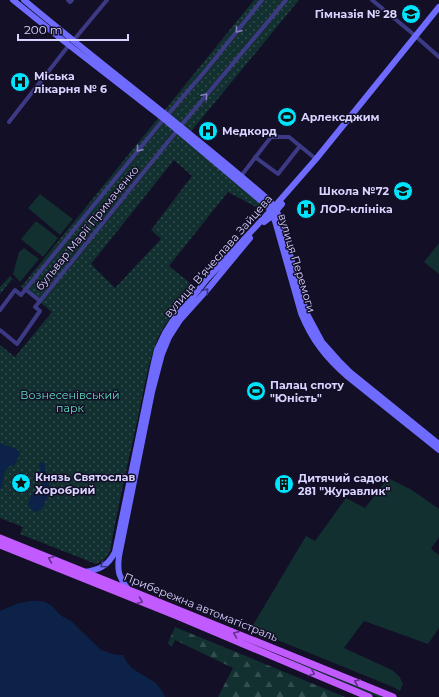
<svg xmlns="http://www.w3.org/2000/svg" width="439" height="697" font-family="Montserrat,sans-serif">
  <defs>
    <pattern id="forest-firs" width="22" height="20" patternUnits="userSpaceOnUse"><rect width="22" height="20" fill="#12302f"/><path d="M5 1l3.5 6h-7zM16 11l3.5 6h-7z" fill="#344d4e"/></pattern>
    <pattern id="park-dots" width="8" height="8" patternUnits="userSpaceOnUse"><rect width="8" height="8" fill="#12302f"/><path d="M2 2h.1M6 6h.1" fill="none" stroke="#344d4e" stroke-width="1.8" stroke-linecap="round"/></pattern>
  </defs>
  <rect width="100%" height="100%" fill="#130f26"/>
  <path fill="#12302f" d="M40 194 73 219 60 235 28 208Z
    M36 221 58 238 43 257 21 239Z
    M439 243V274L424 262Z
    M24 248 39 259 20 282 13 274 19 252Z
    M388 478 412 490 439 509V537L431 549 439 555V628L428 644 364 621 344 648 392 670 399 676 403 684 400 691 393 687 253 630V625L306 536 315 541 346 498 365 508Z
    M290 658 384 697H378L289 660Z"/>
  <path fill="url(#forest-firs)" d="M175 627 345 697H218L233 668 175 640 172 646H170L168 643Z"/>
  <path fill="url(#park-dots)" fill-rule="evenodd" d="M254 0H299L184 140 265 205 260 209 228 192 169 266 196 288C185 300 174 312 165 325 150 348 145 386 139 413 129 459 118 505 110 551L107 557 96 564 20 534 23 527 0 518V345L15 357 52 312 12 279 0 294V287L10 276 21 287ZM174 160 192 176 151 230 161 239 115 288 91 264Z"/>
  <path fill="#0c2248" d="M0 443 18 450 20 454 14 466H9L4 474 2 488 0 490Z
    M44 462C45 469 51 487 49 493 49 496 47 499 45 502 43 508 41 511 34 512L31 509 28 504C31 496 33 491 40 487L42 481 39 463Z
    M30 601H40L45 602 52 606 60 615 71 621 101 650 116 655H123L128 664 133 669 156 683 162 691 165 697H0V611L16 604Z"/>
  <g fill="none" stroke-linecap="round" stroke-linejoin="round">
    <path stroke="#3d3a85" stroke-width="4" d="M68 0 70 2 72 0
      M372 0 412 33 439 57
      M73 41 107 0
      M9 122 69 45
      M255 157 278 174 300 146
      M241 176 271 137H289L316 159
      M25 289 40 301
      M0 310 15 290 21 295 158 126 206 70 262 0
      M0 330 17 344 40 311 35 307 40 301 184 122 286 0"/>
    <path stroke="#6f6bff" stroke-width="6" d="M13 0 65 42 164 119 266 205 270 210 275 221 301 313C312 340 326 358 348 377L439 450
      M24 0C105 68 190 131 270 201L276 210 280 218 303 301 307 314 322 342 339 361 350 372 439 444
      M264 222 272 216 282 204
      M84 572C99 570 108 566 115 552L153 367 157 350 165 333 175 317 188 303 207 279 274 207 316 159 439 7
      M127 588C119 576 117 572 119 556L152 392 162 354 169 337 180 320 207 290 250 238"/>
    <path stroke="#c25bff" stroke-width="7" d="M0 538C131 591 262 643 393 697
      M0 545 177 616 369 697"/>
  </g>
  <defs><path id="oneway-chevron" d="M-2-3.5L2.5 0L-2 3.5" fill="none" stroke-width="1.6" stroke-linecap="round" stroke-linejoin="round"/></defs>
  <g stroke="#837fbc">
    <use href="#oneway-chevron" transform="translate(238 30) rotate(129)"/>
    <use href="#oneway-chevron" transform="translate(205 96) rotate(-50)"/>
    <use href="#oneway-chevron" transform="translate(139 149) rotate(129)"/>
  </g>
  <g stroke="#38347d">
    <use href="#oneway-chevron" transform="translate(206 291) rotate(-49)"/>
    <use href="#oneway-chevron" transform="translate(103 565) rotate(145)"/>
  </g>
  <g stroke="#623188">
    <use href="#oneway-chevron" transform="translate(51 559) rotate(-158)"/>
    <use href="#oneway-chevron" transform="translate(140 601) rotate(22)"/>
    <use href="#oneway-chevron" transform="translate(236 634) rotate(-159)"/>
    <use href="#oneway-chevron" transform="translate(312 673) rotate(23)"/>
    <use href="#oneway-chevron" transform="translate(357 682) rotate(-158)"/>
  </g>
  <defs>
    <g id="school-disc" transform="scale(1)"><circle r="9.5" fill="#00e5ff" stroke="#130f26"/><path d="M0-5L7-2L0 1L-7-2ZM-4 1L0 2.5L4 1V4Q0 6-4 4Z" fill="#111"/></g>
    <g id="hospital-disc" transform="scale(1)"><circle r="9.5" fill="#00e5ff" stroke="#130f26"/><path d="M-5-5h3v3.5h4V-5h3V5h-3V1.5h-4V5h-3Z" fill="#111"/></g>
    <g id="stadium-disc" transform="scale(1)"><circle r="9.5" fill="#00e5ff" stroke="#130f26"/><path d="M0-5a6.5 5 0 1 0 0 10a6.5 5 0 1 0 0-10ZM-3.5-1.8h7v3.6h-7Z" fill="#111"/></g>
    <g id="sight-disc" transform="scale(1)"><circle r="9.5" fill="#00e5ff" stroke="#130f26"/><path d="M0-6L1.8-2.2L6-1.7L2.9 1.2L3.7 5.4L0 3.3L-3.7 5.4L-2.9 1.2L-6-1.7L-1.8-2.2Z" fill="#111"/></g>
    <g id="building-disc" transform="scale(1)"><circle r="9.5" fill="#00e5ff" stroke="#130f26"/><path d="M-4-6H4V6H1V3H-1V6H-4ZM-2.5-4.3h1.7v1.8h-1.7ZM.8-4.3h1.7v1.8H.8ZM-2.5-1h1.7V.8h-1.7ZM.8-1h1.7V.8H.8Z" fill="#111"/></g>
  </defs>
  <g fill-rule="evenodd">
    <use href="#school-disc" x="411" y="14"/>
    <use href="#hospital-disc" x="20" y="82"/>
    <use href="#stadium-disc" x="287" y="117"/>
    <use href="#hospital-disc" x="208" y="131"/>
    <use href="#school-disc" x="403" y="191"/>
    <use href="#hospital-disc" x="306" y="209"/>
    <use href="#stadium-disc" x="256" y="391"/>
    <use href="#sight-disc" x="21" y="483"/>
    <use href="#building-disc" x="284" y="484"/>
  </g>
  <g text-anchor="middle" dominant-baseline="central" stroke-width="3" stroke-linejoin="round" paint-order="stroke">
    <g font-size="11" font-weight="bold" fill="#d9d4ff" stroke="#130f26" text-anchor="start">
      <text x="397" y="14" text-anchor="end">Гімназія № 28</text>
      <text x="34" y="76">Мiська<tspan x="34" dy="13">лiкарня № 6</tspan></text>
      <text x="301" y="117">Арлексджим</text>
      <text x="222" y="131">Медкорд</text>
      <text x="389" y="191" text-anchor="end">Школа №72</text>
      <text x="320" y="209">ЛОР-клініка</text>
      <text x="270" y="385">Палац споту<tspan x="270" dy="13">"Юність"</tspan></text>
      <text x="35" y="477">Князь Святослав<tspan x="35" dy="13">Хоробрий</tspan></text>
      <text x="298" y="478">Дитячий садок<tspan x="298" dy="13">281 "Журавлик"</tspan></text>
    </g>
    <g font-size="11" fill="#d9d4ff" stroke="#130f26">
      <text transform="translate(87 228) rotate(-51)">бульвар Марії Примаченко</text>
      <text transform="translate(218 256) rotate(-49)">вулиця Вʼячеслава Зайцева</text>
      <text transform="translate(297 263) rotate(73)">вулиця Перемоги</text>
      <text transform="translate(201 607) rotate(22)">Прибережна автомагістраль</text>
    </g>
    <g font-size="11" fill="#5fe0c0" stroke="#130f26">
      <text x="70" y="395">Вознесенівський<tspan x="70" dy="13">парк</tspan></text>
    </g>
  </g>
  <path d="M18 34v6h110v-6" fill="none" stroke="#d9d4ff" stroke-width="2"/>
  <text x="24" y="34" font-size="12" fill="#d9d4ff" stroke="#130f26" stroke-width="3" paint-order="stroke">200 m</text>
</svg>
